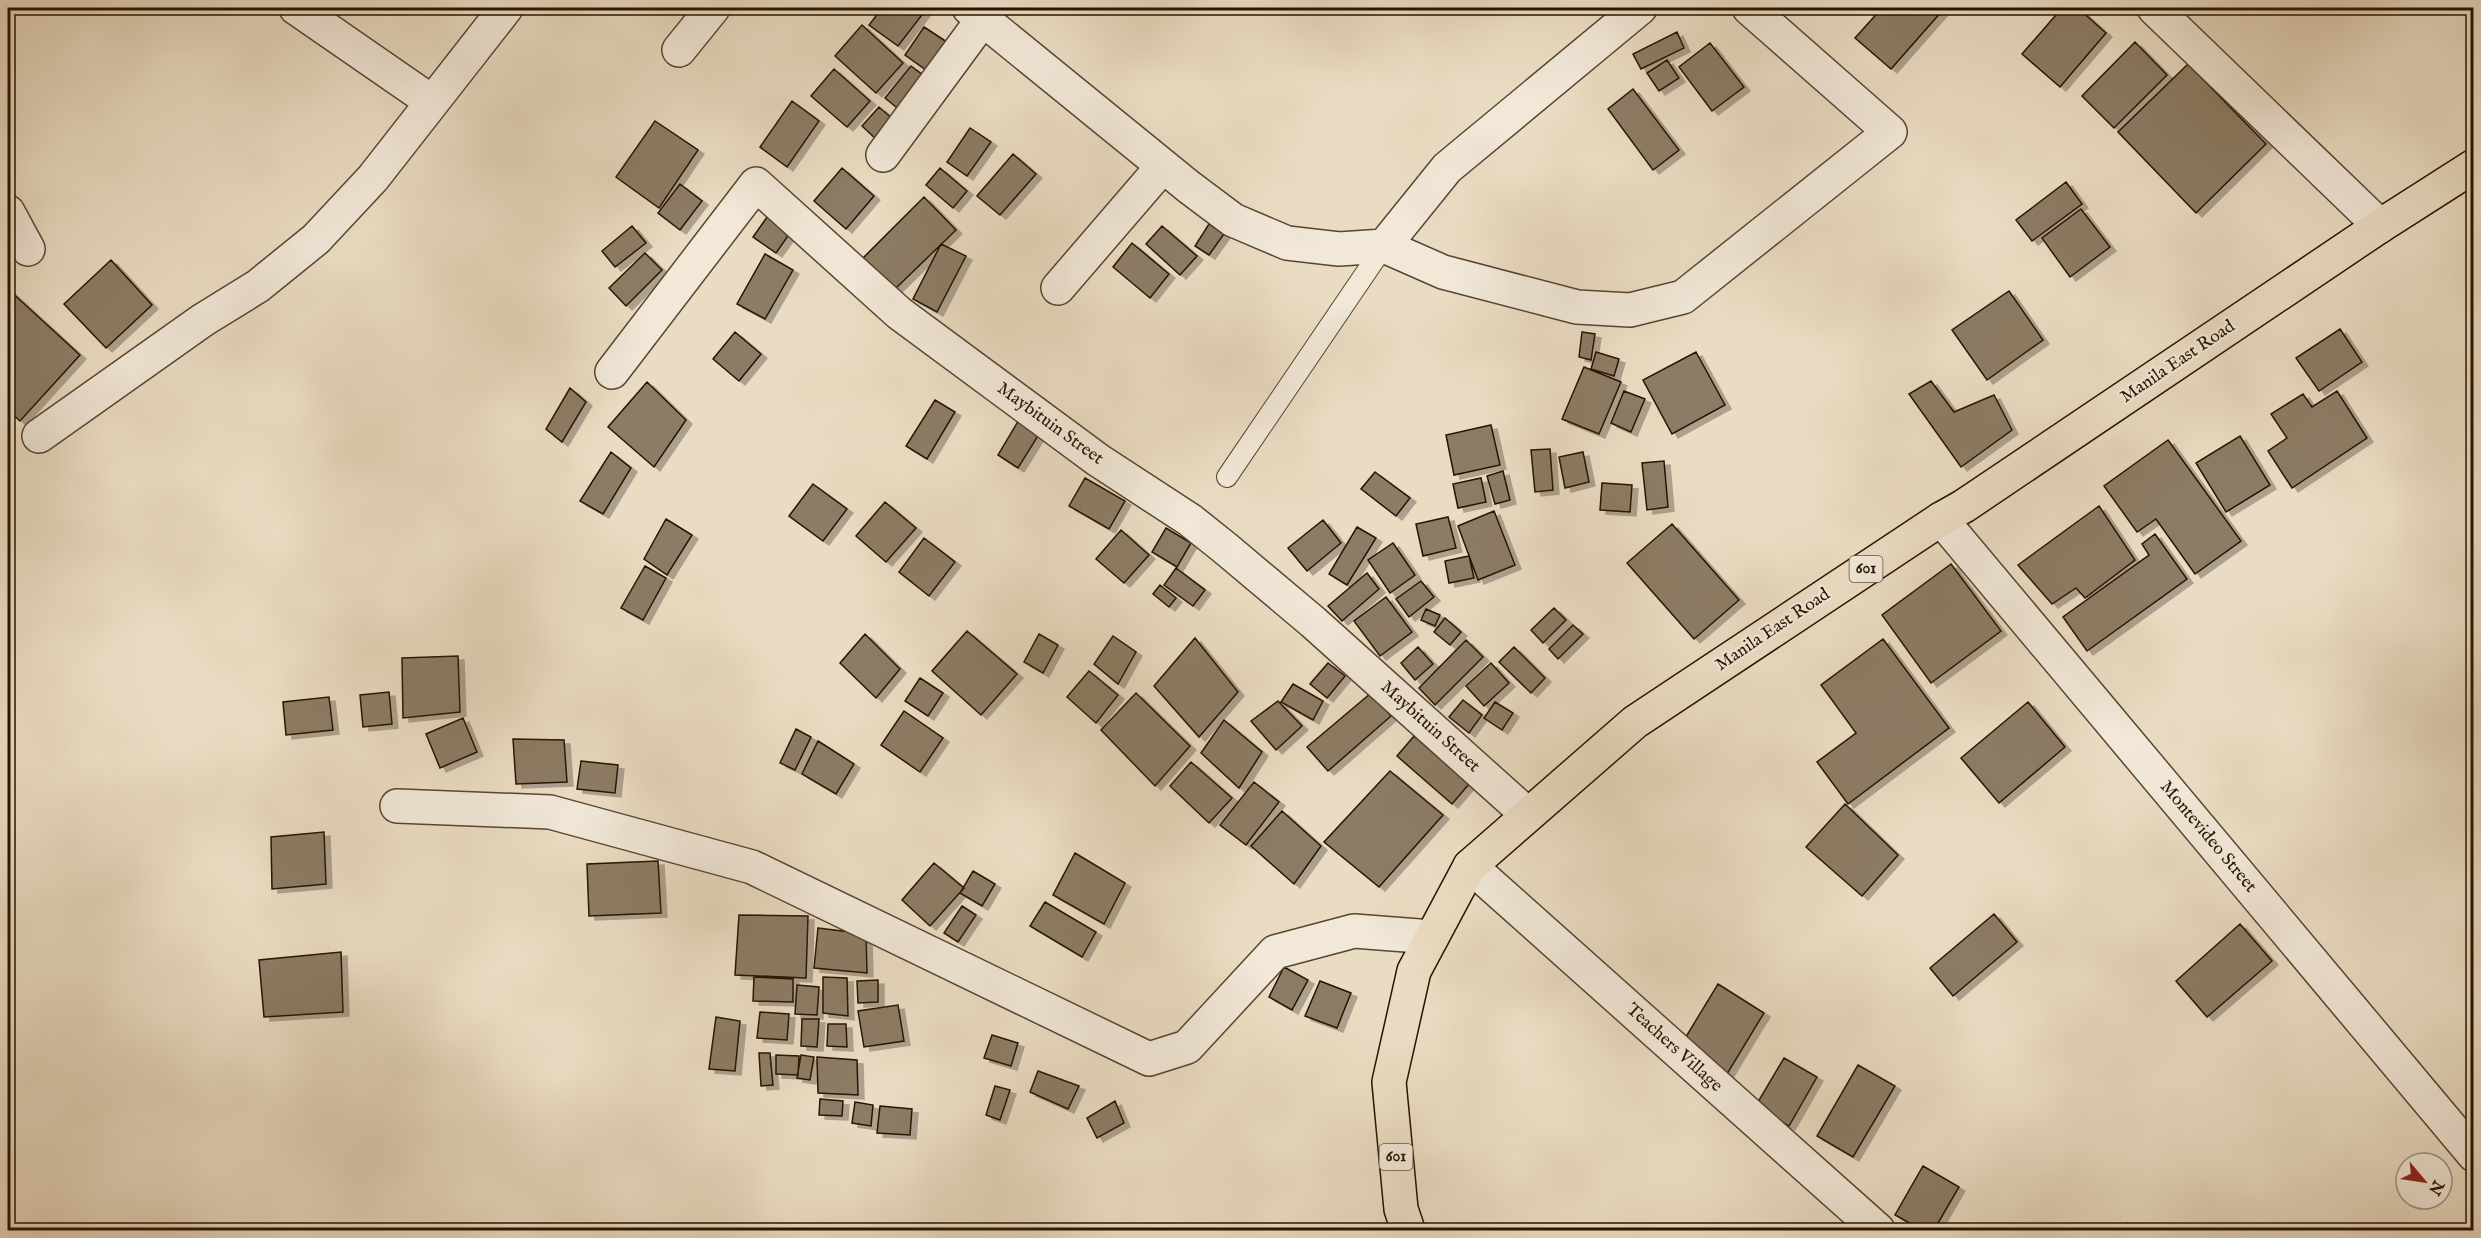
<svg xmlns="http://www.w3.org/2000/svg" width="2481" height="1238" font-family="'IM FELL English',serif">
  <defs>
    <filter id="shadow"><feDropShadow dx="6" dy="4" stdDeviation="0" flood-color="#0004"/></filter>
  </defs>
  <rect width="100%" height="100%" fill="#eadcc3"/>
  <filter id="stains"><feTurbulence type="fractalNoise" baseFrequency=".00333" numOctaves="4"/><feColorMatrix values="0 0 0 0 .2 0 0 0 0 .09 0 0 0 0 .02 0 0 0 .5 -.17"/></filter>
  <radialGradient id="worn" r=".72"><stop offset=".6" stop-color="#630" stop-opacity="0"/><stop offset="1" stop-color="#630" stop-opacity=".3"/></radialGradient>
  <path fill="#8c7c65" stroke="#261300" stroke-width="1.5" filter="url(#shadow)" d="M882 8H921L925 11 898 46 869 25Z
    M1882 8H1938L1942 11 1891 69 1855 38Z
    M2062 8H2078L2106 33 2060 87 2022 54Z
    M862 25 903 63 876 93 835 56Z
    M924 27 953 46 933 75 905 55Z
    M1677 32 1684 48 1641 69 1633 54Z
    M2135 42 2167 75 2114 128 2082 96Z
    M1710 43 1744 87 1712 111 1679 67Z
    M1667 60 1679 78 1659 91 1647 73Z
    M2188 64 2266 144 2196 213 2118 132Z
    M911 66 928 79 902 112 885 98Z
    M834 69 870 101 847 127 811 96Z
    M1633 89 1679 150 1653 170 1608 109Z
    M792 101 819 121 787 167 760 147Z
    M879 107 895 121 878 141 862 126Z
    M655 121 698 150 659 208 616 177Z
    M970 128 991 142 967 176 947 162Z
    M1013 154 1036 174 1000 215 977 196Z
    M842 168 874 196 846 229 814 201Z
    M940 168 967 191 953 208 926 185Z
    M2066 182 2082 204 2032 241 2016 220Z
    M680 184 702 201 680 230 658 213Z
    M924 197 956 230 895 289 863 258Z
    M2081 209 2110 247 2070 277 2042 238Z
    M772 210 795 226 776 253 753 237Z
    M1209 224 1224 234 1209 255 1195 246Z
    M632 226 646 243 615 267 602 251Z
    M1162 226 1197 256 1180 275 1146 244Z
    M1132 243 1169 274 1150 298 1113 267Z
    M941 244 966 256 937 312 913 299Z
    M645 253 662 270 626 306 609 288Z
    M765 254 793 270 765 319 737 304Z
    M111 260 152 305 106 348 64 304Z
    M8 289 80 355 20 421 8 410Z
    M2009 291 2043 340 1987 380 1952 330Z
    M2340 329 2362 362 2319 391 2296 358Z
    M735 332 761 354 739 381 713 359Z
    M1582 332 1595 334 1591 360 1579 357Z
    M1596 352 1619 359 1614 376 1591 369Z
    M1696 352 1725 405 1672 434 1643 380Z
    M1584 367 1621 382 1599 434 1562 419Z
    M1931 381 1954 412 1994 395 2012 430 1961 467 1909 394Z
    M647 382 686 420 654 467 608 427Z
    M570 388 586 402 562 442 546 429Z
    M1624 391 1645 399 1631 432 1611 423Z
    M2337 391 2367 438 2292 488 2268 451 2287 438 2271 414 2303 394 2312 407Z
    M935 400 955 412 927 459 906 446Z
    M1020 418 1041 431 1018 468 998 455Z
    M1491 425 1500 465 1454 475 1446 435Z
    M2240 436 2270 485 2226 512 2196 463Z
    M2168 440 2241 541 2195 574 2156 519 2137 532 2104 486Z
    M1550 449 1553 490 1535 492 1531 450Z
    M611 452 631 468 603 514 580 501Z
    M1583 452 1589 482 1565 488 1559 457Z
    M1664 461 1668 507 1647 510 1642 463Z
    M1503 471 1510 500 1495 504 1487 476Z
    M1375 472 1410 498 1396 516 1361 489Z
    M1085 478 1125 501 1109 529 1069 506Z
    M1481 478 1486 502 1458 508 1453 484Z
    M1602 483 1632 485 1630 512 1600 510Z
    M813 484 847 509 823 541 789 516Z
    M885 502 916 528 886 562 856 536Z
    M2099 506 2135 560 2085 598 2076 588 2052 604 2018 565Z
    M1494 511 1515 565 1478 580 1458 526Z
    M1448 517 1456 548 1423 556 1416 524Z
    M666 519 692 535 667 575 644 559Z
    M1323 520 1341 543 1307 571 1288 548Z
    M1672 524 1739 600 1694 639 1627 563Z
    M1357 527 1376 538 1347 585 1329 574Z
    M1166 528 1191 543 1177 567 1152 552Z
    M1121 530 1149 555 1124 583 1096 559Z
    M2155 534 2187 579 2087 651 2063 617 2149 555 2142 544Z
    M924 538 955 562 929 596 899 572Z
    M1393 543 1415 575 1390 593 1368 560Z
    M1469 556 1474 578 1449 583 1445 561Z
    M1951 564 2001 631 1931 683 1882 615Z
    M645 566 666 578 643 620 621 608Z
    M1176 568 1205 590 1193 606 1164 585Z
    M1367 573 1379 589 1342 621 1328 606Z
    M1421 581 1434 597 1409 617 1396 599Z
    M1160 585 1176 598 1169 607 1153 594Z
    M1386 597 1412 632 1380 656 1354 621Z
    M1554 608 1566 620 1543 643 1531 630Z
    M1426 609 1440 615 1435 626 1421 620Z
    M1445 618 1461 632 1450 645 1434 632Z
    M1573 625 1583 634 1558 659 1549 649Z
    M967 631 1017 674 981 715 932 671Z
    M865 634 900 669 876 698 840 663Z
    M1039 634 1058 645 1043 673 1024 662Z
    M1113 636 1136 652 1118 684 1094 664Z
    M1195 638 1238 692 1199 737 1154 686Z
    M1883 639 1949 728 1848 804 1817 762 1856 733 1821 685Z
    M1466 640 1483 657 1435 705 1419 688Z
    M1418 647 1433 664 1415 680 1401 663Z
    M1514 647 1545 678 1531 693 1499 662Z
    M458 656 460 712 403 718 402 658Z
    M1328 663 1345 676 1327 698 1310 684Z
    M1491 663 1509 683 1484 706 1466 686Z
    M1089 671 1118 695 1096 723 1067 697Z
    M920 678 943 693 928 716 905 701Z
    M1293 684 1323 701 1313 720 1281 702Z
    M389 692 392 724 363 727 360 695Z
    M1136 693 1190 746 1155 786 1101 730Z
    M1371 693 1391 716 1328 771 1307 747Z
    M329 697 333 730 286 735 283 702Z
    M1463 700 1482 715 1469 733 1449 717Z
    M1278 701 1302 726 1276 750 1251 721Z
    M1495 702 1513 713 1502 730 1484 718Z
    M2028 702 2065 747 1999 803 1961 758Z
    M904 711 943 738 920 772 881 745Z
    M463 718 477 752 440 768 426 734Z
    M1224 720 1262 752 1239 788 1201 753Z
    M796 729 811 737 795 770 780 763Z
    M1414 736 1469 784 1452 804 1397 756Z
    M513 739 564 740 567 782 516 784Z
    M818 741 854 764 836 794 802 774Z
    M581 761 618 765 615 793 577 789Z
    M1191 762 1232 798 1209 823 1170 786Z
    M1390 771 1443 815 1379 887 1324 842Z
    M1254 782 1279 802 1246 845 1220 825Z
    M1845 804 1898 855 1862 896 1806 847Z
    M1282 811 1321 846 1294 884 1251 846Z
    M324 832 326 884 272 889 271 837Z
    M1075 853 1125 883 1104 924 1053 895Z
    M658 861 661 913 589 916 587 864Z
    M934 863 964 888 930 926 902 900Z
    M973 871 995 884 982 906 960 893Z
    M1045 902 1096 932 1082 957 1030 926Z
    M962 906 976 915 958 942 944 933Z
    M1994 914 2017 942 1953 996 1930 968Z
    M739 915 808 916 806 978 735 975Z
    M2240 924 2272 961 2207 1017 2176 981Z
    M818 928 866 934 867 973 814 968Z
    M341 952 343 1012 264 1017 259 960Z
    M1284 967 1308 980 1292 1010 1269 997Z
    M754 977 793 979V1002L753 1001Z
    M823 977 847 978 848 1016 823 1013Z
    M878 980V1002L858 1003 857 981Z
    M1320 981 1351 993 1337 1028 1305 1016Z
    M1718 984 1764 1013 1727 1074 1681 1045Z
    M797 985 819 987 817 1015 795 1014Z
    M898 1005 904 1041 864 1047 858 1011Z
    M760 1012 789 1014 787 1040 757 1038Z
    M716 1017 740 1021 735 1071 709 1069Z
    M802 1019H819L817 1047 801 1046Z
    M828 1024H846L847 1047 827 1046Z
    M992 1035 1018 1043 1011 1066 984 1058Z
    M759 1053H770L773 1085 761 1086Z
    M776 1055 799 1056 798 1075 776 1074Z
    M801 1055 814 1057 810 1080 797 1078Z
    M817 1057 857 1060 858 1095 818 1093Z
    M1784 1058 1817 1077 1789 1126 1755 1107Z
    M1858 1065 1895 1086 1853 1157 1817 1136Z
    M1038 1071 1079 1086 1068 1109 1030 1092Z
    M995 1086 1010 1090 1000 1120 986 1115Z
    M820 1099 843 1101 842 1116 819 1115Z
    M1115 1101 1124 1123 1097 1138 1087 1118Z
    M855 1102 873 1105 871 1126 852 1123Z
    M880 1106 912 1109 910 1135 877 1133Z
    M1923 1166 1959 1187 1934 1230H1922L1895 1215Z
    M2127 1223 2138 1230H2121Z"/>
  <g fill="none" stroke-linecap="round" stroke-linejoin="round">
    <g stroke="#574531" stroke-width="22">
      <path id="service" d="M1227 477 1384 246"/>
    </g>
    <g stroke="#574531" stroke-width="36">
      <path id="minor" d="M296 8 432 102
        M969 8 1189 187 1233 220 1287 243 1339 249 1384 246 1443 272 1577 307 1630 310 1683 297 1890 132 1749 8
        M2154 8 2380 226
        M679 50 713 8
        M883 155 983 19
        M8 212 28 249
        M1384 246 1447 168 1640 8
        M1058 288 1163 166
        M612 372 756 184 899 313 1098 460 1190 520 1225 548 1313 622 1528 815
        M39 436 203 320 258 286 316 239 373 178 506 8
        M1941 519 2474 1155
        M397 806 550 812 752 867 1149 1059 1187 1047 1275 952 1354 931 1432 937
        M1470 866 1878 1230"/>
    </g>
    <g stroke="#261300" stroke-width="36">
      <path id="primary" d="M1408 1230 1401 1209 1389 1082 1414 971 1470 866 1635 722 1941 519 1964 506 2380 226 2474 166"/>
    </g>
    <use href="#service" stroke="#f1e8d8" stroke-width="20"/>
    <use href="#minor" stroke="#f1e8d8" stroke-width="33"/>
    <use href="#primary" stroke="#eadcc3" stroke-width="33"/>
  </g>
  <g text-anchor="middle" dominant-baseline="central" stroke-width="4.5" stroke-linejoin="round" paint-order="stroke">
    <g fill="#f1e8d8" stroke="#635341" stroke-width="1.5">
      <rect x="1849.5" y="556" width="33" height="26" rx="4.5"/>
      <rect x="1379.5" y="1144" width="33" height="26" rx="4.5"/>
    </g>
    <g font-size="16" font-weight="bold" fill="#261300">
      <text x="1866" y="569">601</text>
      <text x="1396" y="1157">601</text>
    </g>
    <g font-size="18" fill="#261300" stroke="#f1e8d8">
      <text transform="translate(2178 362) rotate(-34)">Manila East Road</text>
      <text transform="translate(1050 424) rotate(36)">Maybituin Street</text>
      <text transform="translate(1773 630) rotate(-34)">Manila East Road</text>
      <text transform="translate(1430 727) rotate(42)">Maybituin Street</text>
      <text transform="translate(2208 837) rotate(50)">Montevideo Street</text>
      <text transform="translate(1674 1048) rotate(42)">Teachers Village</text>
    </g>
  </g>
  <rect width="2481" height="1238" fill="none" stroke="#eadcc3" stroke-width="30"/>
  <rect x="9" y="9" width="2463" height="1220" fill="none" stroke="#261300" stroke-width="3"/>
  <rect x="15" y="15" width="2451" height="1208" fill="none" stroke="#261300" stroke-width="1.5"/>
  <g transform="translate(2424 1181) rotate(119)"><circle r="28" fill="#f1e8d8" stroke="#a09382" stroke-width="1.5"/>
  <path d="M0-4.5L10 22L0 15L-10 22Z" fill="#8f2418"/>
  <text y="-9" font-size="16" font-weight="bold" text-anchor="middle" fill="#261300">N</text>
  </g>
  <rect width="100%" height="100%" filter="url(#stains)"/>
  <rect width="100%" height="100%" fill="url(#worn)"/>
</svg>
